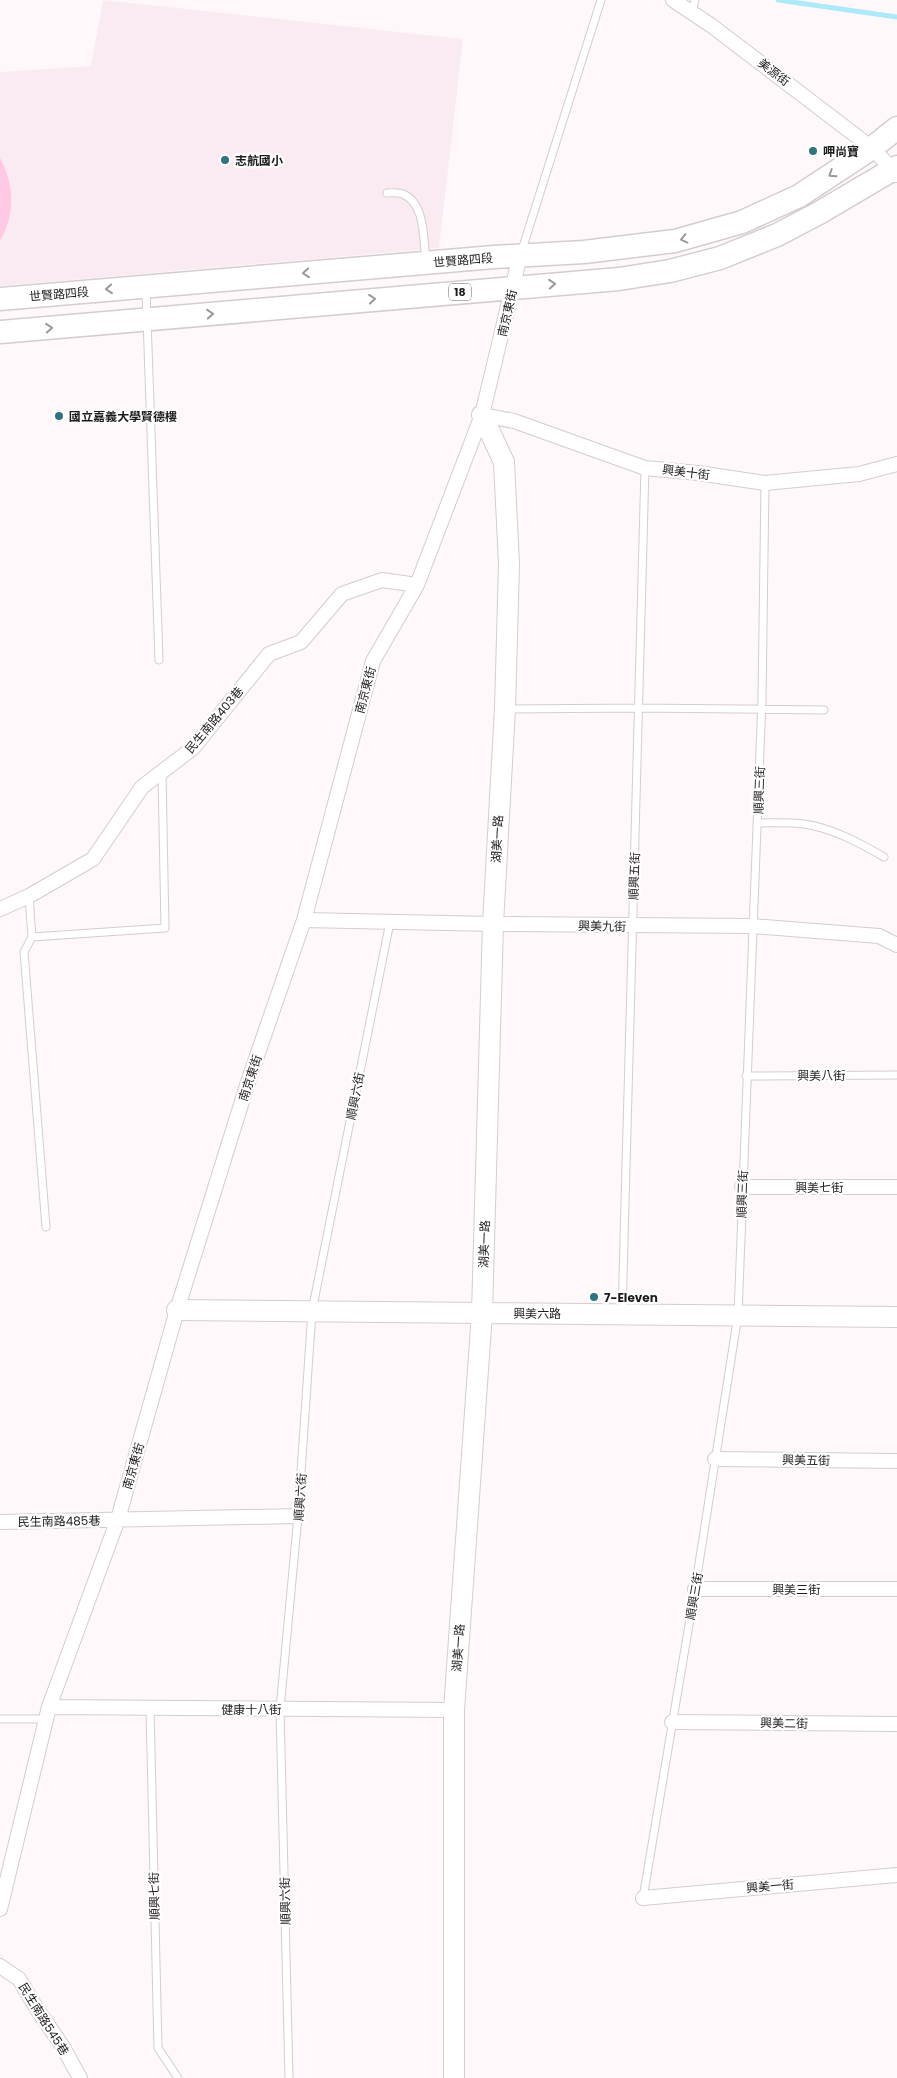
<svg xmlns="http://www.w3.org/2000/svg" width="897" height="2078" font-family="Poppins,'Noto Sans TC',sans-serif">
  <rect width="100%" height="100%" fill="#fff8fb"/>
  <path fill="#faebf2" d="M103 0 463 39 439 248 0 286V72L91 66Z"/>
  <path fill="#ffc8e3" d="M0 158C15 185 15 215 0 241Z"/>
  <g fill="none" stroke-linecap="round" stroke-linejoin="round">
    <path stroke="#adeaf9" stroke-width="5" d="M778 0 897 17"/>
    <g stroke="#d4ccd0" stroke-width="9">
      <path id="lane" d="M692 12 695 0
        M387 193C393 193 399 192 403 194 426 204 423 240 426 260
        M521 253 601 0
        M146 290 159 660
        M507 709 638 708 824 710
        M757 823C773 823 789 822 804 824 832 828 860 843 884 857
        M29 896 32 937 24 952 46 1227
        M32 937 165 928 162 774
        M746 1076 897 1075
        M622 1314 645 468
        M150 1708 158 2048 178 2078
        M0 1719H46
        M643 1898 695 1589 738 1315 762 699 765 483
        M289 2078 280 1709 298 1516 312 1311 390 922"/>
    </g>
    <g stroke="#d4ccd0" stroke-width="16">
      <path id="street" d="M673 0 712 26 872 148 893 170 896 175
        M482 415 514 421 645 468 698 473 765 483 859 474 897 464
        M0 909 29 896 93 859 142 787 193 748 269 654 301 642 342 594 382 580 417 585
        M304 920 493 924 752 926 879 936 897 945
        M742 1187H897
        M715 1459 897 1461
        M0 1522 298 1516
        M695 1589H897
        M49 1707 454 1710
        M672 1722 897 1724
        M643 1898 897 1875
        M0 1909 49 1707 118 1519 177 1310 249 1079 304 920 373 661 417 585 482 415 520 256
        M0 1966 19 1979 37 2009 63 2047 80 2078"/>
    </g>
    <g stroke="#d4ccd0" stroke-width="22">
      <path id="secondary" d="M177 1310 897 1317
        M454 2078V1710L482 1313 493 924 505 709 509 564 504 462 482 415"/>
    </g>
    <g stroke="#d4ccd0" stroke-width="25">
      <path id="primary" d="M0 299 494 257 584 252 675 241 742 222 799 196 872 148 897 128
        M0 332 619 279 670 271 720 258 777 235 819 213 897 167"/>
    </g>
    <use href="#lane" stroke="#fff" stroke-width="7"/>
    <use href="#street" stroke="#fff" stroke-width="14"/>
    <use href="#secondary" stroke="#fff" stroke-width="20"/>
    <use href="#primary" stroke="#fff" stroke-width="22"/>
  </g>
  <defs><path id="oneway-chevron" d="M-2-3.5L2.5 0L-2 3.5" fill="none" stroke-width="1.6" stroke-linecap="round" stroke-linejoin="round" transform="scale(1.25)"/></defs>
  <g stroke="#9a9899">
    <use href="#oneway-chevron" transform="translate(832 174) rotate(147)"/>
    <use href="#oneway-chevron" transform="translate(684 239) rotate(167)"/>
    <use href="#oneway-chevron" transform="translate(306 273) rotate(175)"/>
    <use href="#oneway-chevron" transform="translate(552 284) rotate(-5)"/>
    <use href="#oneway-chevron" transform="translate(109 289) rotate(175)"/>
    <use href="#oneway-chevron" transform="translate(372 299) rotate(-5)"/>
    <use href="#oneway-chevron" transform="translate(210 314) rotate(-5)"/>
    <use href="#oneway-chevron" transform="translate(49 328) rotate(-5)"/>
  </g>
  <g fill="#2f7482" stroke="#fff" stroke-width="2">
    <circle cx="813" cy="151" r="5"/>
    <circle cx="225" cy="160" r="5"/>
    <circle cx="59" cy="416" r="5"/>
    <circle cx="594" cy="1297" r="5"/>
  </g>
  <g text-anchor="middle" dominant-baseline="central" stroke-width="4.5" stroke-linejoin="round" paint-order="stroke">
    <rect fill="#fff" stroke="#625f61" stroke-width="1" x="449" y="283.5" width="22" height="17" rx="4"/>
    <g font-size="11" font-weight="bold" fill="#1e1b1d">
      <text x="460" y="292">18</text>
    </g>
    <g font-size="12" fill="#1e1b1d" stroke="#fff">
      <text transform="translate(774 72) rotate(37)">美源街</text>
      <text transform="translate(463 260) rotate(-5)">世賢路四段</text>
      <text transform="translate(59 294) rotate(-5)">世賢路四段</text>
      <text transform="translate(507 313) rotate(-77)">南京東街</text>
      <text transform="translate(686 472) rotate(7)">興美十街</text>
      <text transform="translate(365 690) rotate(-75)">南京東街</text>
      <text transform="translate(214 720) rotate(-50)">民生南路403巷</text>
      <text transform="translate(759 790) rotate(-88)">順興三街</text>
      <text transform="translate(497 839) rotate(-87)">湖美一路</text>
      <text transform="translate(634 876) rotate(-88)">順興五街</text>
      <text transform="translate(602 926) rotate(1)">興美九街</text>
      <text x="821" y="1075">興美八街</text>
      <text transform="translate(250 1078) rotate(-72)">南京東街</text>
      <text transform="translate(355 1096) rotate(-79)">順興六街</text>
      <text x="819" y="1187">興美七街</text>
      <text transform="translate(742 1194) rotate(-88)">順興三街</text>
      <text transform="translate(484 1244) rotate(-88)">湖美一路</text>
      <text x="537" y="1313">興美六路</text>
      <text transform="translate(806 1460) rotate(1)">興美五街</text>
      <text transform="translate(133 1466) rotate(-74)">南京東街</text>
      <text transform="translate(300 1497) rotate(-86)">順興六街</text>
      <text transform="translate(59 1521) rotate(-1)">民生南路485巷</text>
      <text x="796" y="1589">興美三街</text>
      <text transform="translate(694 1596) rotate(-80)">順興三街</text>
      <text transform="translate(458 1648) rotate(-86)">湖美一路</text>
      <text x="251" y="1709">健康十八街</text>
      <text transform="translate(784 1723) rotate(1)">興美二街</text>
      <text transform="translate(770 1886) rotate(-5)">興美一街</text>
      <text transform="translate(154 1896) rotate(-91)">順興七街</text>
      <text transform="translate(285 1901) rotate(-91)">順興六街</text>
      <text transform="translate(44 2019) rotate(58)">民生南路545巷</text>
    </g>
    <g font-size="12" font-weight="bold" fill="#1e1b1d" stroke="#fff" text-anchor="start">
      <text x="823" y="151">呷尚寶</text>
      <text x="235" y="160">志航國小</text>
      <text x="69" y="416">國立嘉義大學賢德樓</text>
      <text x="604" y="1297">7-Eleven</text>
    </g>
  </g>
</svg>
